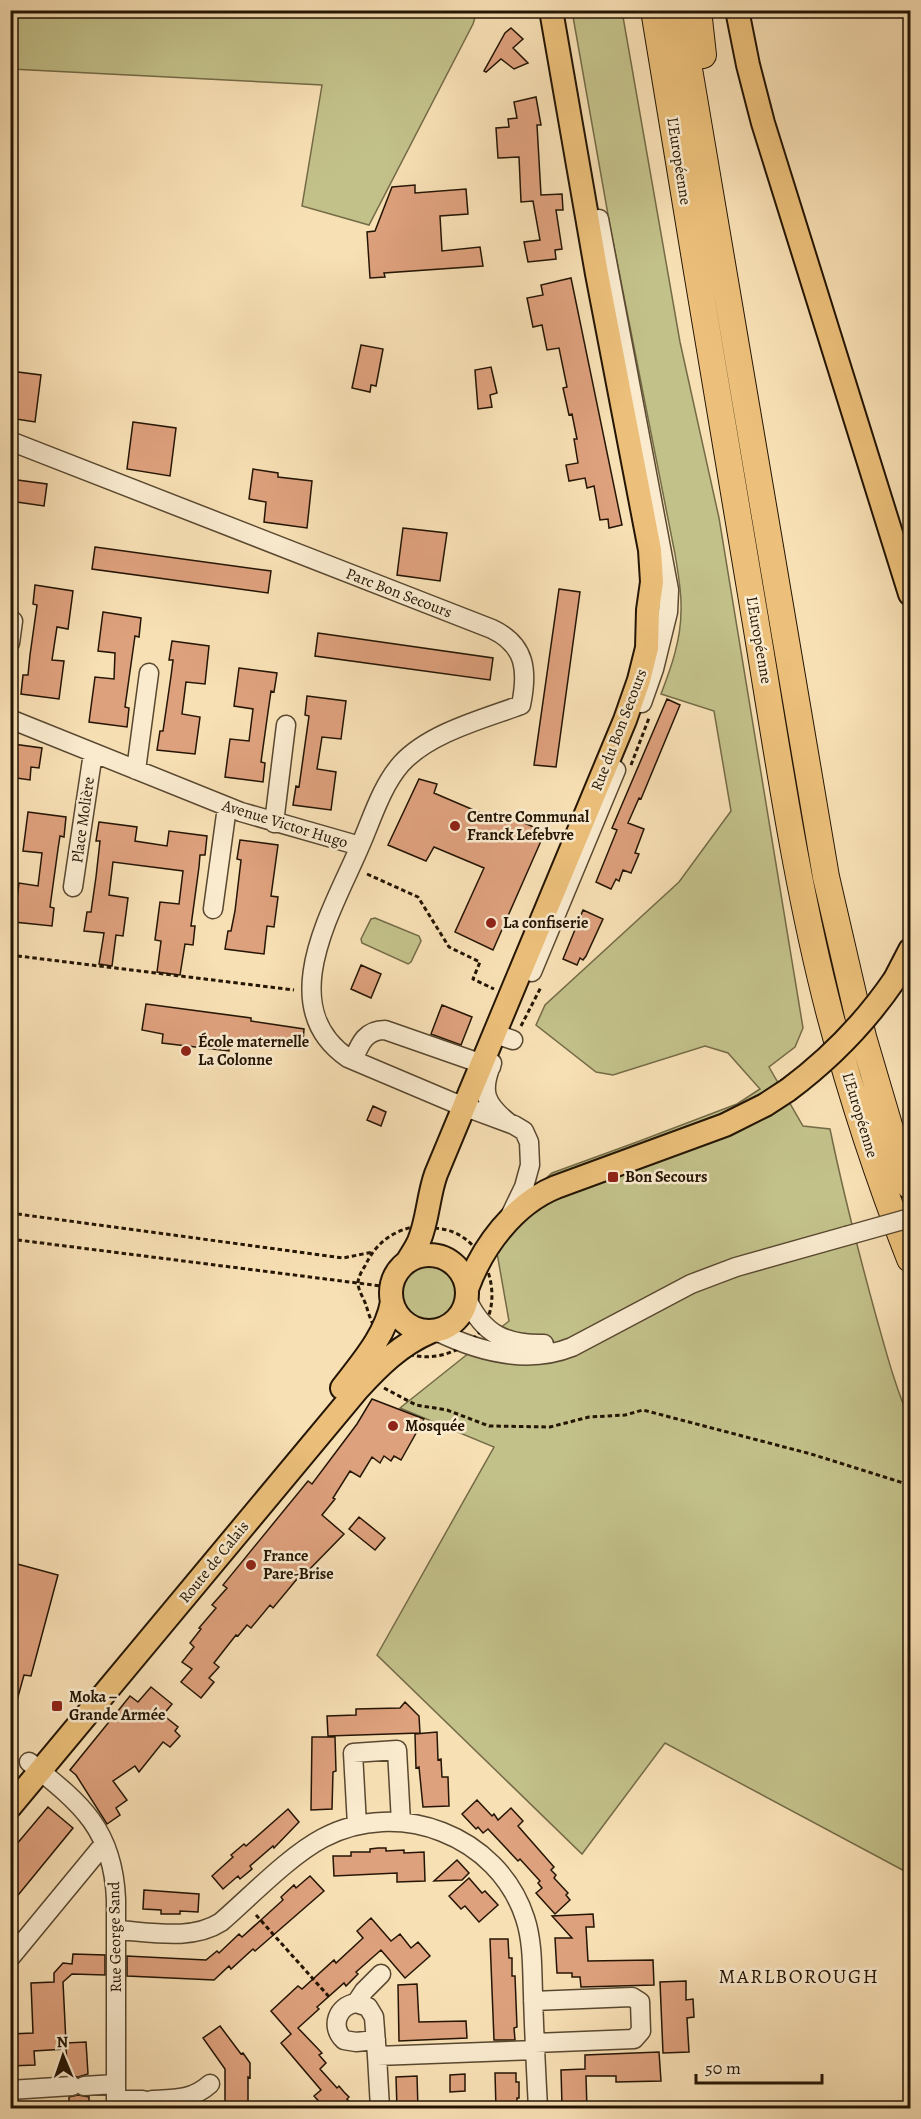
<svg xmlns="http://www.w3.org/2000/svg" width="921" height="2119" font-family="Alegreya,serif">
  <rect width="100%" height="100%" fill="#f8e0b5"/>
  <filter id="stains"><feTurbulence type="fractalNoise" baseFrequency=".00333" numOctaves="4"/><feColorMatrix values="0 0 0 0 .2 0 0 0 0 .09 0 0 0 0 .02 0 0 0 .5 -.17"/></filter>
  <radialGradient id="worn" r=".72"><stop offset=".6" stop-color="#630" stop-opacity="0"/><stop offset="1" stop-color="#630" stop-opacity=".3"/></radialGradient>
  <path fill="#c3c18a" stroke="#746b47" stroke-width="1.5" d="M10 11 11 10 477 11 473 24 369 225 302 206 322 85 11 69Z
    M572 11H622L680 342 719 518 803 1028 795 1047 769 1067 803 1126 830 1129C843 1192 859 1254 876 1316 886 1351 895 1387 910 1420V1874L665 1743 582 1854 377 1655 494 1447 400 1408 509 1321 497 1253 533 1190 552 1173 637 1142 737 1104 760 1089 728 1053 705 1046 613 1075 596 1072 536 1025 545 1005 679 882 731 811 714 711 661 694C671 668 681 640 681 611 682 592 678 573 675 554L610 226Z
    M375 918 419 936 421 941 411 962 408 964 362 943 361 939 371 919Z
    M400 1293a28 28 0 1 1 56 0a28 28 0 1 1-56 0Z"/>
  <path fill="#dea17d" stroke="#241504" stroke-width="1.5" d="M511 28 523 39 513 48 528 63 514 69 501 59 486 72 484 71 505 33Z
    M536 97 541 125H537L541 195 562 194 563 210H556L562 249 555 250 556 259 528 262 524 242 540 240 533 201 521 202 519 157 498 158 496 128 509 127 508 119 517 118 514 102Z
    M415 185V193L466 189 468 214 440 216 442 251 480 247 483 266 384 273 385 277 370 278 367 232 375 231 392 187Z
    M571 278 622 525 609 528 608 519 600 520 594 486 587 488 585 478 569 481 566 465 578 463 574 439H577L572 414 569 415 563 388 567 387 559 348 547 350 542 325 533 327 527 298 543 295 541 285Z
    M361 345 383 349 376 386 371 385 370 392 352 388Z
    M491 367 497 393 490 395 492 407 478 409 475 370Z
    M10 371 41 375 35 422 10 418Z
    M133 422 176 428 170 476 127 469Z
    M253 469 278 473V477L312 481 307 528 264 522 266 502 249 499Z
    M10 479 47 484 44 506 10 501Z
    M403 528 447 533 440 581 397 575Z
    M95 547 271 571 268 593 92 569Z
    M35 585 73 591 68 629 57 627 52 660 64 661 59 699 21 694 23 675H28L30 655 37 605 33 604Z
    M559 589 580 592 556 767 534 765Z
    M103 612 141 618 139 637 135 636 133 650 125 707 129 708 127 727 89 722 95 677 114 679 115 653 98 651Z
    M318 633 493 658 490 680 315 656Z
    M172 641 209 646 205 684 186 682 182 714 200 717 195 754 157 750 160 731H163L171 676 173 660H169Z
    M239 668 277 673 274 692 271 691 268 712 261 762 265 763 263 782 225 777 230 739 249 741 253 709 234 706Z
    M307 696 346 701 341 739 322 737 317 769 336 772 331 810 293 805 296 786 299 787 309 716 305 715Z
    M667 699 680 705 641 799 639 798 628 823 644 829 635 853 639 854 631 873 623 870 619 881 616 879 611 889 596 882 617 830 612 828Z
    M13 744 42 748 39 768 31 767 30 780 10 777Z
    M419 779 437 784 434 793 504 823 508 816 545 832 493 950 455 932 484 868 434 847 426 861 388 845Z
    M28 812 66 817 64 837 60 836 58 849 50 907 54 908 52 926 14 922 19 883 38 886 42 853 23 851Z
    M99 822 137 827 135 841 167 846 169 831 207 836 205 855H200L199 867 191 926H195L193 945 185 944 180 975 157 972 161 941 155 940 160 902 179 904 183 871 113 862 109 895 128 898 123 936 116 935 112 966 99 964 104 933 84 931 87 912H91L96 877 100 841H96Z
    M240 840 278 845 271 896 278 897 274 927 267 926 264 954 225 949 228 931H231L235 911 241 860 237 859Z
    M583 910 603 919 586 956 583 960 580 958 577 965 563 959Z
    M361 965 381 974 371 998 351 989Z
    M146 1004 251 1018V1021L304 1029 303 1043 295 1042 294 1046 248 1040 247 1045 230 1042 229 1051 162 1043 163 1034 142 1030Z
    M442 1005 472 1017 461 1045 431 1034Z
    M373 1106 386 1112 381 1126 367 1120Z
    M372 1399 424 1419 401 1460 394 1456 391 1461 384 1456 380 1463 372 1457 360 1477 350 1471 333 1498 335 1499 322 1515 344 1534 299 1580 297 1579 273 1608 270 1605 251 1628 247 1625 238 1636 236 1635 214 1663 219 1667 209 1678 214 1682 201 1698 181 1682 192 1669 182 1662 194 1647 190 1643 201 1629 199 1628 216 1608 212 1605 227 1588 223 1585 308 1481 312 1484 357 1424Z
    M359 1517 385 1538 375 1550 349 1529Z
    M10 1562 58 1575 31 1676 24 1675 14 1711 10 1710Z
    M151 1687 172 1704 163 1715 178 1727 175 1731 180 1736 170 1747 163 1742 139 1772 135 1766 113 1781 127 1800 116 1808 120 1815 107 1824 76 1775 70 1770 130 1696 138 1702Z
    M405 1702 419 1716 420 1733 328 1736 327 1716 356 1715V1709L400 1708Z
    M437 1732 438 1760 441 1759 442 1777H448L449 1806 423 1807 419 1767 416 1768 415 1734Z
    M312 1737H335L336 1771 333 1772 332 1809 311 1810Z
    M477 1800 492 1816 494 1814 498 1820 511 1808 523 1821 518 1826 554 1867 551 1870 556 1875 554 1878 568 1893 566 1895 570 1900 555 1914 536 1893 542 1888 538 1883 540 1881 520 1859 518 1861 488 1829 483 1833 478 1827 476 1829 462 1814Z
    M48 1807 73 1828 10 1905V1852Z
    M288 1809 299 1822 274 1848 273 1846 250 1866 252 1869 240 1879 238 1876 223 1889 212 1876 233 1857 231 1855 244 1844 246 1846Z
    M378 1848H386V1851L404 1850V1853L424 1852 425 1881 397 1882V1873L334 1876 333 1856H351V1852H370V1849Z
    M457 1860 469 1873 462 1880 434 1881Z
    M310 1876 324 1891 255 1951 253 1949 231 1969 229 1966 214 1980 127 1976V1956L206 1960 217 1951 219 1953 239 1934 242 1937 283 1900 281 1897 294 1885 296 1888Z
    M469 1878 482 1893 485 1891 498 1905 479 1922 465 1906 461 1909 449 1896Z
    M144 1890 199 1894 198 1912 180 1911V1914H161V1910L143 1909Z
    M593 1914 594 1927H586L588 1961 653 1960 654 1985 581 1987 580 1977H572V1973H557L555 1938H572L552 1916Z
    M371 1918 391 1941 400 1934 411 1948 418 1942 430 1956 405 1978 381 1950 356 1972 358 1974 346 1986 344 1983 317 2007 319 2009 298 2028 322 2053 319 2055 326 2063 320 2069 337 2088 339 2086 344 2092 349 2097 347 2099 355 2109H326L314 2096 321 2090 281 2043 291 2034 271 2011 298 1986 302 1989 334 1960 336 1963 363 1938 357 1931Z
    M490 1939H508L509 1958H512V1976H515L517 2027 514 2028 515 2040H494Z
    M73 1954 105 1955V1975L72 1974 63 1982 66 2043 86 2042 88 2074 78 2077 68 2075 66 2049 34 2051 35 2065 10 2066V2034L33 2033 31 1983 54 1982V1973L63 1963 72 1964Z
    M686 1981V2000L693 1999 694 2017 687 2018 689 2052 663 2053 660 1982Z
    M417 1984 419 2022 466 2021 467 2038 399 2041 398 1985Z
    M220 2026 241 2054 243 2053 250 2063V2078L248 2077V2109H225V2069L203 2038Z
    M659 2052 661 2081 616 2082V2076H586L587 2109H568V2106H562L561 2070 585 2069V2055Z
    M495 2073H516V2082H519V2098H517V2109H496Z
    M465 2074V2091L450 2092V2075Z
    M417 2076 418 2109H397L396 2077Z
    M78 2095 89 2097V2109H69V2097Z"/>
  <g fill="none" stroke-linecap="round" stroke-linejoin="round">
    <g stroke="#594830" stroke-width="21">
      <path id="minor" d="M599 219 669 590 668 612 654 669 642 703
        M10 441 492 629C526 645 528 671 521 705 483 719 429 733 401 764 381 787 372 819 360 846
        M10 643 13 621
        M10 719 241 812 360 846C334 908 272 1006 348 1058L452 1102 514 1125 524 1131 529 1142 530 1165 524 1187 511 1214
        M136 770 149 673
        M274 823 286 725
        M73 887 93 753
        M213 909 227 807
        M532 972 616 770
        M495 1034 513 1040
        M353 1060C360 1044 365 1030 385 1030L491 1067
        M492 1063C480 1092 485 1104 509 1123
        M467 1299C483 1334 506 1345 544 1344
        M436 1331C477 1351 527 1365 572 1347L691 1284 736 1267 846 1236
        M29 1762C80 1803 113 1828 116 1899V2108
        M357 1825 353 1753 397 1750 401 1822
        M117 1930C150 1932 192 1941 221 1922 251 1896 289 1856 323 1838 398 1798 498 1835 525 1918 533 1942 532 1969 533 1994 534 2033 536 2070 538 2108
        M10 1958 104 1844
        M533 2001 632 1997 640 2002 641 2031 634 2039 535 2043
        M356 2003 368 2007 374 2017 377 2056 536 2050
        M376 2040 356 2042 344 2040C330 2027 337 2006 356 2003L364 1991 381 1974
        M377 2056 380 2108
        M84 2086 115 2084
        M10 2090 72 2086
        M116 2100H143
        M152 2100C175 2099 192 2100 210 2084"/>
    </g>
    <g stroke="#241504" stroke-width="26">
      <path id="major" d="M737 10 748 65 763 123 910 594
        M895 979 910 950
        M391 1293a38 38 0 1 1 76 0a38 38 0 1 1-76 0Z
        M407 1262C411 1255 416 1248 419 1241 428 1220 428 1196 436 1174L625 720 639 680 647 648 648 610 652 582 650 550 597 274 551 10
        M467 1289C482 1247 514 1204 556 1187L725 1125 765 1105 788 1090
        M342 1388C362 1362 386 1335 392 1302
        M10 1807 358 1389C379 1366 400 1345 430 1332"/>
    </g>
    <g stroke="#241504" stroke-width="28">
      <path id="highway" d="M654 10C686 209 720 407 753 606 776 742 795 881 830 1015 852 1098 879 1180 910 1259
        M679 10 826 877 863 1037 891 1132 910 1186
        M698 10 703 55"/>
    </g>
    <path stroke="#241504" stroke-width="3" stroke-dasharray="4.5 3" stroke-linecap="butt" d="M631 765 649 718
      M367 874 418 897 449 947 480 962 473 979 494 989
      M10 955 294 990
      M521 1026 541 987
      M10 1213 343 1258 373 1252
      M412 1227C425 1228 441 1227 453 1232 491 1247 506 1307 476 1336 450 1362 404 1366 379 1334 372 1325 369 1315 366 1305 364 1299 358 1290 358 1283 358 1278 362 1270 365 1266 375 1245 389 1233 412 1227Z
      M10 1239 381 1286
      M384 1388 416 1405 447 1410 489 1426 550 1427 589 1417 625 1415 643 1410 811 1454 910 1485
      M256 1915 331 1999"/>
    <use href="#minor" stroke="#faebcf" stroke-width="18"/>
    <use href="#major" stroke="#ecc07a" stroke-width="22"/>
    <use href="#highway" stroke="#ecc07a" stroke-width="26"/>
    <g stroke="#594830" stroke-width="21" stroke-linecap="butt">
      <path id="minor-bridge" d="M846 1236 910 1218"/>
    </g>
    <g stroke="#241504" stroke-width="26" stroke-linecap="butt">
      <path id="major-bridge" d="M788 1090C831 1058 865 1023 895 979"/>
    </g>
    <use href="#minor-bridge" stroke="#faebcf" stroke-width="18"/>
    <use href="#major-bridge" stroke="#ecc07a" stroke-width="22"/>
  </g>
  <g fill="#8f2418" stroke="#faebcf" stroke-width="2">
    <circle cx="455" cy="826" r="6"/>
    <circle cx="491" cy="923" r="6"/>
    <circle cx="186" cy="1051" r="6"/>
    <rect x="607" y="1171" width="12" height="12" rx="3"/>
    <circle cx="393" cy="1426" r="6"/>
    <circle cx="251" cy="1565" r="6"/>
    <rect x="51" y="1700" width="12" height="12" rx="3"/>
  </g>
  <g text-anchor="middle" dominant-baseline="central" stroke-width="5" stroke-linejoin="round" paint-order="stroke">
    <g font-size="16" fill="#241504" stroke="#faebcf">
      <text transform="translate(679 161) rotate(81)">L'Européenne</text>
      <text transform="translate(399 593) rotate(21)">Parc Bon Secours</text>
      <text transform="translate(759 640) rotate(80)">L'Européenne</text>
      <text transform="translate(619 730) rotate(-69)">Rue du Bon Secours</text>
      <text transform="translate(83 820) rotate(-82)">Place Molière</text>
      <text transform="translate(285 824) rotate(17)">Avenue Victor Hugo</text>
      <text transform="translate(860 1115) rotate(73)">L'Européenne</text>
      <text transform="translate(214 1562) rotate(-51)">Route de Calais</text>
      <text transform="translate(115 1937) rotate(-91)">Rue George Sand</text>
    </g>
    <g font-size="16" font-weight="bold" fill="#241504" stroke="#faebcf" text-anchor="start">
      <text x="467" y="817">Centre Communal<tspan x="467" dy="18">Franck Lefebvre</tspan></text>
      <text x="503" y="923">La confiserie</text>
      <text x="198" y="1042">École maternelle<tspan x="198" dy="18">La Colonne</tspan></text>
      <text x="625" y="1177">Bon Secours</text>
      <text x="405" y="1426">Mosquée</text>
      <text x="263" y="1556">France<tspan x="263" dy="18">Pare-Brise</tspan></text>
      <text x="69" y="1697">Moka –<tspan x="69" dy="18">Grande Armée</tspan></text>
    </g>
    <g font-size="20" letter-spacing="1.5" fill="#241504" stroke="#faebcf">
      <text x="799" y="1976">MARLBOROUGH</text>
    </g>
  </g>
  <rect width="921" height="2119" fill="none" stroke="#f8e0b5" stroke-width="36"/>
  <rect x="12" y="12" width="897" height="2095" fill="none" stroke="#241504" stroke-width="3"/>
  <rect x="18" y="18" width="885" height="2083" fill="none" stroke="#241504" stroke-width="1.5"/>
  <g transform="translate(63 2056) rotate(358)" stroke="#faebcf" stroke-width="4.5" paint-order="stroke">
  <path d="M0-4.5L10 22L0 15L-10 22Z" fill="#241504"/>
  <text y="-9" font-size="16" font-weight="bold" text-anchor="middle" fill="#241504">N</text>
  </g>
  <path d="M696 2074v9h126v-9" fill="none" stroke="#241504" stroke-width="3"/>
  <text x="705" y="2074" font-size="18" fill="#241504" stroke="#faebcf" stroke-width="4.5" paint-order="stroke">50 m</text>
  <rect width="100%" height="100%" filter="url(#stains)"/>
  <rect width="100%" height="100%" fill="url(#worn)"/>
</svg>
